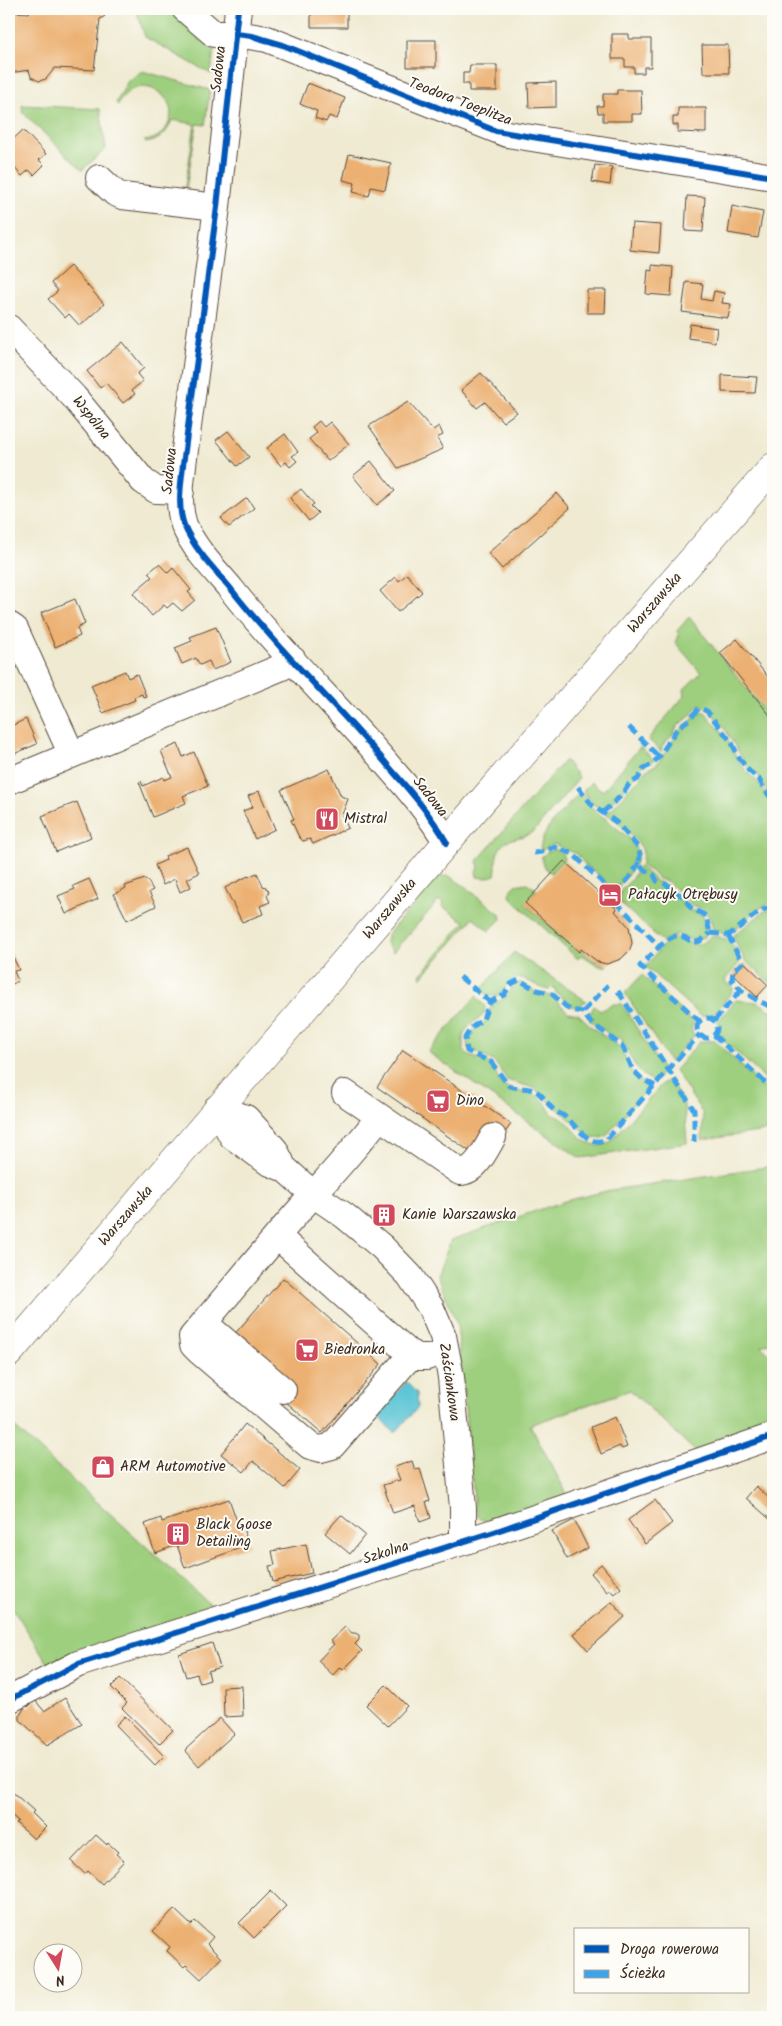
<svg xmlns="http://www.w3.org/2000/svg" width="782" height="2026" font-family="Kalam,sans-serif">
  <rect width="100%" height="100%" fill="#fdfcf7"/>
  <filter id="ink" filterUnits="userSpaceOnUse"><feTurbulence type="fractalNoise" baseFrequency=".02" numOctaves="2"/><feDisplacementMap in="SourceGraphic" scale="10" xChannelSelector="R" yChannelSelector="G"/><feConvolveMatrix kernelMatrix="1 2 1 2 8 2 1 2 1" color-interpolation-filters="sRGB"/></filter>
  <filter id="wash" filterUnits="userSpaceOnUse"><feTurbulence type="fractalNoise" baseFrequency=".0096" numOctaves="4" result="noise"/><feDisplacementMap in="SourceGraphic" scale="20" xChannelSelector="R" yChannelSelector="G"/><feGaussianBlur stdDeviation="1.12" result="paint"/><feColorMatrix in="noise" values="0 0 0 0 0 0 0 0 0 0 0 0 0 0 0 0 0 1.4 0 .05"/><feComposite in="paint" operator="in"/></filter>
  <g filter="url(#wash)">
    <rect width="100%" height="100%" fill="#efead1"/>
    <path fill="#9ecf7e" stroke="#6c7c4e" d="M136 9H173L215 40 211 74 145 37Z
      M142 71 210 90 205 125 197 124 185 194H184L195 124 172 120C167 133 160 141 146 143L144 141C154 140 162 135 167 127 185 95 134 68 118 105L116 103 128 81Z
      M22 105 100 109 106 149 82 170 23 113Z
      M689 617 773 721V798L768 793 758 775 749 769 723 726 709 710 700 704 688 718 677 726 674 733 662 746 661 752 648 739 685 695 684 689 701 673 675 642 679 636 677 631Z
      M702 711 706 713 713 723 719 728 730 744 735 755 746 771 757 781 772 803 773 904C754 904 743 930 723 934L713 929 710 918 706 913 701 908 691 905 683 892 676 890 667 881 658 879 652 872 642 866C641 860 644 855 642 849 640 843 614 817 608 815L607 813 625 795 628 789 641 778 643 772 657 764 680 730 692 721 696 712Z
      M640 747 654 760 642 766 637 775 626 785 622 793 602 810 593 804 583 791 591 782 603 791Z
      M565 760 579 778 535 830C521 842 504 833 497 855 495 861 497 868 495 875L486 878 477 877 476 871 479 867 477 861Z
      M580 792 591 807 629 838 638 852 635 865 617 889 605 883 596 872 587 867 577 854 563 849 555 844 540 851C541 828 566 809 580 792Z
      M553 849 561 851 564 859 551 873C545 868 541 865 542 856Z
      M639 866C644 872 651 874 655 881L667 886 674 894 681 896 690 910 702 914 708 928 705 937 692 940 676 934 663 942 621 904C618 885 624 890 633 877 635 873 636 869 639 866Z
      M449 876 463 885 500 914 501 919 489 931 473 918 421 978 420 975 465 922 442 906 444 904 439 900 393 952 386 943 387 935 437 877Z
      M527 883 537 890 525 904 578 952 581 950 593 960 607 966H599L582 955 577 958 513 900 510 896 511 889 515 885Z
      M766 910H773V986L744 959 733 936Z
      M712 935C729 939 735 944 740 962L725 980 727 984 732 985 733 991 713 1015 701 1016 646 967C653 958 662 943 673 938 683 934 691 949 702 943 706 941 709 938 712 935Z
      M514 952 586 1001 578 1007 569 1006 561 996 555 992 556 989 550 987 549 990 545 989C538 987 525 978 520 978 503 977 503 1010 481 990Z
      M642 975 694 1023 691 1029 694 1036 670 1062 625 993Z
      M519 982 534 991 553 997 568 1012 578 1014 593 1028 621 1048 632 1072 637 1079 649 1086 606 1136 601 1138 590 1137 534 1088 507 1080 495 1062 468 1048C464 1031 478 1030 486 1020 490 1015 489 1009 492 1004L504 999 514 984Z
      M476 996 485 1007 484 1014C479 1020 471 1022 467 1029 463 1033 463 1038 463 1043 463 1062 484 1055 493 1067 498 1075 497 1084 507 1088 519 1094 532 1090 543 1100 547 1104 549 1112 554 1115 559 1118 563 1118 567 1122 579 1135 591 1153 610 1142L663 1083 670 1080 684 1105 687 1143 580 1158 428 1052Z
      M736 1000 758 1002 770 1010H773V1086L718 1035 720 1027 718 1021Z
      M614 1004H622L663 1071 655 1082C645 1077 636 1071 632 1060 628 1054 628 1048 622 1043L623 1040 618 1037 616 1039 590 1020 589 1016 594 1006 600 1011Z
      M700 1041H715L773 1096V1130L702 1140 703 1114 675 1070Z
      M773 1166V1341L761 1346 773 1358V1425L696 1452 630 1390 530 1425 568 1496 490 1523 480 1519 475 1510 457 1324 437 1276 451 1240 565 1201 611 1190Z
      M9 1422 216 1610 49 1665 9 1602Z"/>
    <path fill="#5bc5d6" stroke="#4b787a" d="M406 1382 417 1393 418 1407 395 1433 377 1416Z"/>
    <g id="blocks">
      <path fill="#ecb172" d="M30 9 92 11 95 9H101L105 16 100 19 94 70 55 68 46 79 39 81 31 77 29 70 10 73 9 52 13 12 29 13Z
        M311 9H347V27H311Z
        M612 34H629V39H651V67H644V73H634V67H625V59H612Z
        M407 40H436V67H407Z
        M702 45H728L729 73H703Z
        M470 65H497V91H469V84H463V73H469Z
        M556 82V107L529 108 528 83Z
        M308 83 345 98 337 119 329 116 326 122 315 118 317 111 300 104Z
        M617 90H641L642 114H632V121H603V113H598L597 106H603V94H617Z
        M678 108H706V133L678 132V125H673V117H678Z
        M23 130 46 154 39 160 44 165 34 175 29 170 22 176 9 162V143Z
        M349 154 391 163 385 190 371 187 369 196 353 192 355 183 343 180Z
        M595 165 612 167 610 185 592 182Z
        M687 196 705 197 703 232 685 231Z
        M732 206 763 212 758 238 728 233Z
        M632 223 661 225 659 253 630 250Z
        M652 265 673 267 671 296 646 294 648 270 652 271Z
        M70 266 104 304 80 326 69 314 65 318 48 299 58 291 51 283Z
        M686 282 703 284 701 299 712 301 714 291 724 293 722 303 731 304 728 318 682 312Z
        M587 290H606L605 313H587Z
        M690 324 717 328 715 342 688 338Z
        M123 342 144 368 137 374 143 381 132 390 135 394 123 403 106 383 100 388 87 371Z
        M481 373 517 412 503 422 485 402 477 408 461 390Z
        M722 375 757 377 755 393 722 392Z
        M408 402 433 430 439 426 443 435 437 438 443 449 398 468 369 426Z
        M319 421 324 427 330 422 349 444 328 461 309 439 317 433 312 427Z
        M228 431 249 457 237 466 216 440Z
        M285 434 298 452 292 456 297 461 290 467 286 462 281 466 267 448Z
        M371 461 395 491 377 505 353 476Z
        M301 489 314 504 311 506 318 513 309 521 290 498Z
        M557 493 570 508 502 569 488 553Z
        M247 498 254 508 229 527 221 518Z
        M159 564 168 573 173 568 191 590 188 592 195 600 182 611 173 603 167 608 164 605 152 616 133 593 152 577 148 573Z
        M407 574 422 592 398 612 380 591 396 577 399 581Z
        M75 599 85 624 77 628 80 636 55 647 41 613Z
        M216 627 231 662 213 670 209 661 200 665 196 658 182 664 175 648 192 641 190 637Z
        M737 639 773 683V719L720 653Z
        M125 671 128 678 137 674 146 696 143 697 142 694 134 697 135 700 103 713 91 685Z
        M26 719 37 744 9 756V727Z
        M178 744 183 757 194 752 208 786 183 796 186 803 153 817 139 782 141 781 143 786 163 777 164 780 172 777 161 751Z
        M329 769 341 796 348 799 342 815 348 828 313 844 310 839 303 841 299 837 291 820 294 819 281 790Z
        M259 791 275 829 255 839 243 811 253 807 248 796Z
        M77 802 91 837 56 852 42 816Z
        M187 847 199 873 187 879 191 887 180 892 175 879 163 885 155 865 166 860 165 856Z
        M564 861 617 909 615 911 629 927 632 943 630 950 621 959 607 964 598 962 581 949 579 952 525 903Z
        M257 873 263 886 266 887 269 892 267 896 270 902 260 906 263 914 242 922 225 888 248 876V877Z
        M89 879 98 899 66 914 58 896 75 889 73 886Z
        M145 879 148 881 153 890 149 892 156 906 127 920 114 894 126 888 125 886Z
        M9 948 19 970 14 971 18 981 9 986Z
        M744 962 768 985 757 997 733 974Z
        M403 1050 511 1124 499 1141 472 1153 377 1087Z
        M380 1210 389 1211 388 1219 378 1218Z
        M283 1278 381 1364 322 1433 278 1395 233 1336Z
        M615 1417 627 1447 622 1449 620 1446 601 1454 591 1427Z
        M245 1424 300 1470 285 1488 253 1461 244 1472 221 1454Z
        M412 1461 415 1470 420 1469 430 1501 426 1502 431 1518 420 1522 415 1506 393 1513 383 1485 400 1480 395 1467Z
        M756 1486 773 1502V1522L746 1498Z
        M229 1499 238 1524 241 1523 249 1545 185 1568 177 1545 155 1553 145 1524 161 1518 162 1522Z
        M655 1500 672 1523 645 1544 628 1520Z
        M341 1515 365 1535 350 1554 325 1533Z
        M574 1520 588 1548 567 1559 552 1531Z
        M306 1544 312 1573 273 1582 269 1566 275 1565 272 1551Z
        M601 1564 621 1588 614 1594 610 1590 607 1592 591 1573Z
        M612 1602 625 1617 588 1650 574 1634Z
        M345 1627 352 1633H355L359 1635V1640L355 1644 362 1651 343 1670 340 1667 333 1675 318 1661 334 1644 330 1641Z
        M212 1643 220 1667 208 1671 210 1680 200 1683 197 1674 186 1677 179 1654Z
        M120 1678 173 1730 159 1744 122 1708 127 1703 111 1687Z
        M386 1685 407 1706 388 1726 366 1705Z
        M242 1686 243 1716 224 1717 223 1687Z
        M65 1698 82 1724 47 1745 20 1720V1715L26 1705 28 1707 35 1700 44 1711Z
        M125 1716 164 1756 155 1765 116 1725Z
        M220 1718 234 1734 199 1766 185 1750Z
        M9 1789 34 1811 32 1813 46 1827 34 1839 16 1823 18 1821 9 1813Z
        M96 1835 107 1845 108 1843 118 1852 116 1854 124 1861 102 1884 88 1871 85 1874 71 1861Z
        M271 1891 286 1906 254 1938 239 1923Z
        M174 1909 191 1925 195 1921 213 1937 207 1944 221 1958 201 1979 186 1965 184 1967 167 1951 170 1947 153 1931Z"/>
    </g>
  </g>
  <g filter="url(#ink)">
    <use href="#blocks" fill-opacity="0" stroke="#564739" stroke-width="1"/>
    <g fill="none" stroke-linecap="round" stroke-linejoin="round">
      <g stroke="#564739" stroke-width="28">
        <path id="minor" d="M185 9 214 34H236L267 39 507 134 773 177
          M238 9 217 207 183 465C181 485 177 505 184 525 194 549 215 570 231 589 280 652 339 707 390 768 411 792 431 815 447 843
          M99 178 115 193 122 196 217 207
          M9 328 74 397 143 481 156 490 181 491
          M9 625 15 629 71 753
          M9 781 282 667 293 660
          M345 1093 460 1172C476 1172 486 1149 493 1137
          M217 1108 232 1136 268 1162 285 1169 313 1194 345 1216 382 1247 410 1276 431 1308 443 1336 451 1377 463 1508V1542
          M217 1108 246 1118 275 1150 281 1162
          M379 1117C348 1159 311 1195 277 1236L408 1352 416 1357H427
          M277 1236 192 1337 193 1345 199 1351 310 1446 321 1449 332 1446 412 1354
          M204 1323 283 1390
          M9 1700 78 1664 494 1532 773 1436"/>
      </g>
      <g stroke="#564739" stroke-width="29">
        <path id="major" d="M9 1353 483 800 773 467"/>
      </g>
      <use href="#minor" stroke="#fff" stroke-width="26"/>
      <use href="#major" stroke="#fff" stroke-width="28"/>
      <path stroke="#3fa3ea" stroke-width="5" stroke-dasharray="10 5" stroke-linecap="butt" d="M629 727 659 757
        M578 787 593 806 616 822 638 847 640 855 639 862 643 869 654 875 657 881 668 885 672 891 683 896 690 907 706 916 710 933
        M602 813 623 794 629 784 638 779 644 768 651 765 659 757 678 727 690 719 699 708 707 711 732 743 739 758 749 771 759 779 764 789 773 800
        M534 853 542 852 555 847 573 854 609 889 618 892
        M639 862C637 866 631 876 628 879 620 887 617 891 618 904L660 947
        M710 933 728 935C743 927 758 908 773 907
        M728 935 742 963 733 971 732 980 741 990 755 999 773 1008
        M460 977 490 1002
        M618 991 694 1110V1142
        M583 1012 608 985
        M697 1028a10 10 0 1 1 20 0a10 10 0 1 1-20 0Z
        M714 1021 741 990
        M700 1022 640 966C648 959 666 937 676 936 691 934 690 953 710 933
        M714 1035 773 1090
        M655 1086 642 1079 637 1074 632 1068 623 1047 589 1021 583 1012 570 1010 552 994 537 990 519 980 511 984 504 995 490 1002 483 1019 471 1028 465 1038 467 1051 491 1062 509 1086C518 1089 528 1087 536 1091 544 1096 548 1105 555 1111 561 1114 567 1117 571 1122 581 1132 591 1147 607 1139L700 1034"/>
      <g stroke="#fdfcf7" stroke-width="9">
        <path id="cycleway" d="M238 9 217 207 183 465C181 485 177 505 184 525 194 549 215 570 231 589 280 652 339 707 390 768 411 792 431 815 447 843
          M236 34 252 36 283 45 496 131 773 177
          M9 1700 78 1664 494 1532 773 1436"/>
      </g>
      <use href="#cycleway" stroke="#0057b8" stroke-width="6"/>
    </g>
  </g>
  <defs>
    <g id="restaurant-square" transform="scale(1.25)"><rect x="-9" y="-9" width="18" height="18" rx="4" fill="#d1495b" stroke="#fdfcf7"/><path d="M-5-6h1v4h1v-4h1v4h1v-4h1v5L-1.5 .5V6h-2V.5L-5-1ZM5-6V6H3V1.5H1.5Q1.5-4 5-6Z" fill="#fff"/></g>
    <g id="hotel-square" transform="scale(1.25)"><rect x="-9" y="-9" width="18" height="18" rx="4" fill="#d1495b" stroke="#fdfcf7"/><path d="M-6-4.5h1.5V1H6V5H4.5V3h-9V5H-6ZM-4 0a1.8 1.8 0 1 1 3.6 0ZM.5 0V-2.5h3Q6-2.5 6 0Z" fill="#fff"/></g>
    <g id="supermarket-square" transform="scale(1.25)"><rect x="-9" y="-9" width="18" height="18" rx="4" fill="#d1495b" stroke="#fdfcf7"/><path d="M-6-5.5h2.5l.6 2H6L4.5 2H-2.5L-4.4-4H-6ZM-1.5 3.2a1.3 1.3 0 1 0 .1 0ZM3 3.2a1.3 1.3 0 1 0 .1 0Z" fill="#fff"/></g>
    <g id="building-square" transform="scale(1.25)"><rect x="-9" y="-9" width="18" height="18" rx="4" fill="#d1495b" stroke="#fdfcf7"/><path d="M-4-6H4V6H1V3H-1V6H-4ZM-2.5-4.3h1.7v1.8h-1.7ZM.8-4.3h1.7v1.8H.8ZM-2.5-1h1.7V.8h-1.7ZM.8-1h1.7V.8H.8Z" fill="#fff"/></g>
    <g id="shop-square" transform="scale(1.25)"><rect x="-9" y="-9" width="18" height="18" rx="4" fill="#d1495b" stroke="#fdfcf7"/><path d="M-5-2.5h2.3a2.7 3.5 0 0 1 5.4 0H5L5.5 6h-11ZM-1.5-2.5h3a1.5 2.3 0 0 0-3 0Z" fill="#fff"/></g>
  </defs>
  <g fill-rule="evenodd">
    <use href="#restaurant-square" x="327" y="819"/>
    <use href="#hotel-square" x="610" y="895"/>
    <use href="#supermarket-square" x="438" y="1101"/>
    <use href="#building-square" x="384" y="1215"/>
    <use href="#supermarket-square" x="307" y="1350"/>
    <use href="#shop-square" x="103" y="1467"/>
    <use href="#building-square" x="178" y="1534"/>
  </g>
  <g text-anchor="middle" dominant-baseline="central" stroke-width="4" stroke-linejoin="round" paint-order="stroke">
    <g font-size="15" fill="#3b2a1e" stroke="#fdfcf7">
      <text transform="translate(219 69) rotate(-84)">Sadowa</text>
      <text transform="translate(460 102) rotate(21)">Teodora Toeplitza</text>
      <text transform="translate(91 418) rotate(51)">Wspólna</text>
      <text transform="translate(170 471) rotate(-84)">Sadowa</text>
      <text transform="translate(655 603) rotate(-49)">Warszawska</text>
      <text transform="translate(430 797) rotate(52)">Sadowa</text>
      <text transform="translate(390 909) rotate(-50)">Warszawska</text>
      <text transform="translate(126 1216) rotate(-49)">Warszawska</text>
      <text transform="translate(449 1382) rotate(82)">Zaściankowa</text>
      <text transform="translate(386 1553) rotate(-18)">Szkolna</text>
    </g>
    <g font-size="15" fill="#3b2a1e" stroke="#fdfcf7" text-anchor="start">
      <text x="344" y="819">Mistral</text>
      <text x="628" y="895">Pałacyk Otrębusy</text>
      <text x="456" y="1101">Dino</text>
      <text x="402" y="1215">Kanie Warszawska</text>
      <text x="324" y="1350">Biedronka</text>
      <text x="120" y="1467">ARM Automotive</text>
      <text x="196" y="1525">Black Goose<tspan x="196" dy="17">Detailing</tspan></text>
    </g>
  </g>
  <rect width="782" height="2026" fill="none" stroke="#fdfcf7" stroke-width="30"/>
  <rect x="574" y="1928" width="175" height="65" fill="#fdfcf7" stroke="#afa8a0"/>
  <rect x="584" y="1945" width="25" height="8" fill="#0057b8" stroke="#afa8a0"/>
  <text x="620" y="1954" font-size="15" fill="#3b2a1e">Droga rowerowa</text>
  <rect x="584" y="1970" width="25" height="8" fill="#3fa3ea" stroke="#afa8a0"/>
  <text x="620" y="1978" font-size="15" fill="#3b2a1e">Ścieżka</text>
  <g transform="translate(58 1968) rotate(169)"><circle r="24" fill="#fdfcf7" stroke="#afa8a0"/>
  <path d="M0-4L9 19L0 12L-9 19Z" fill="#d1495b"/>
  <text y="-8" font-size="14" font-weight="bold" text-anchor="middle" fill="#3b2a1e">N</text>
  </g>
</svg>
